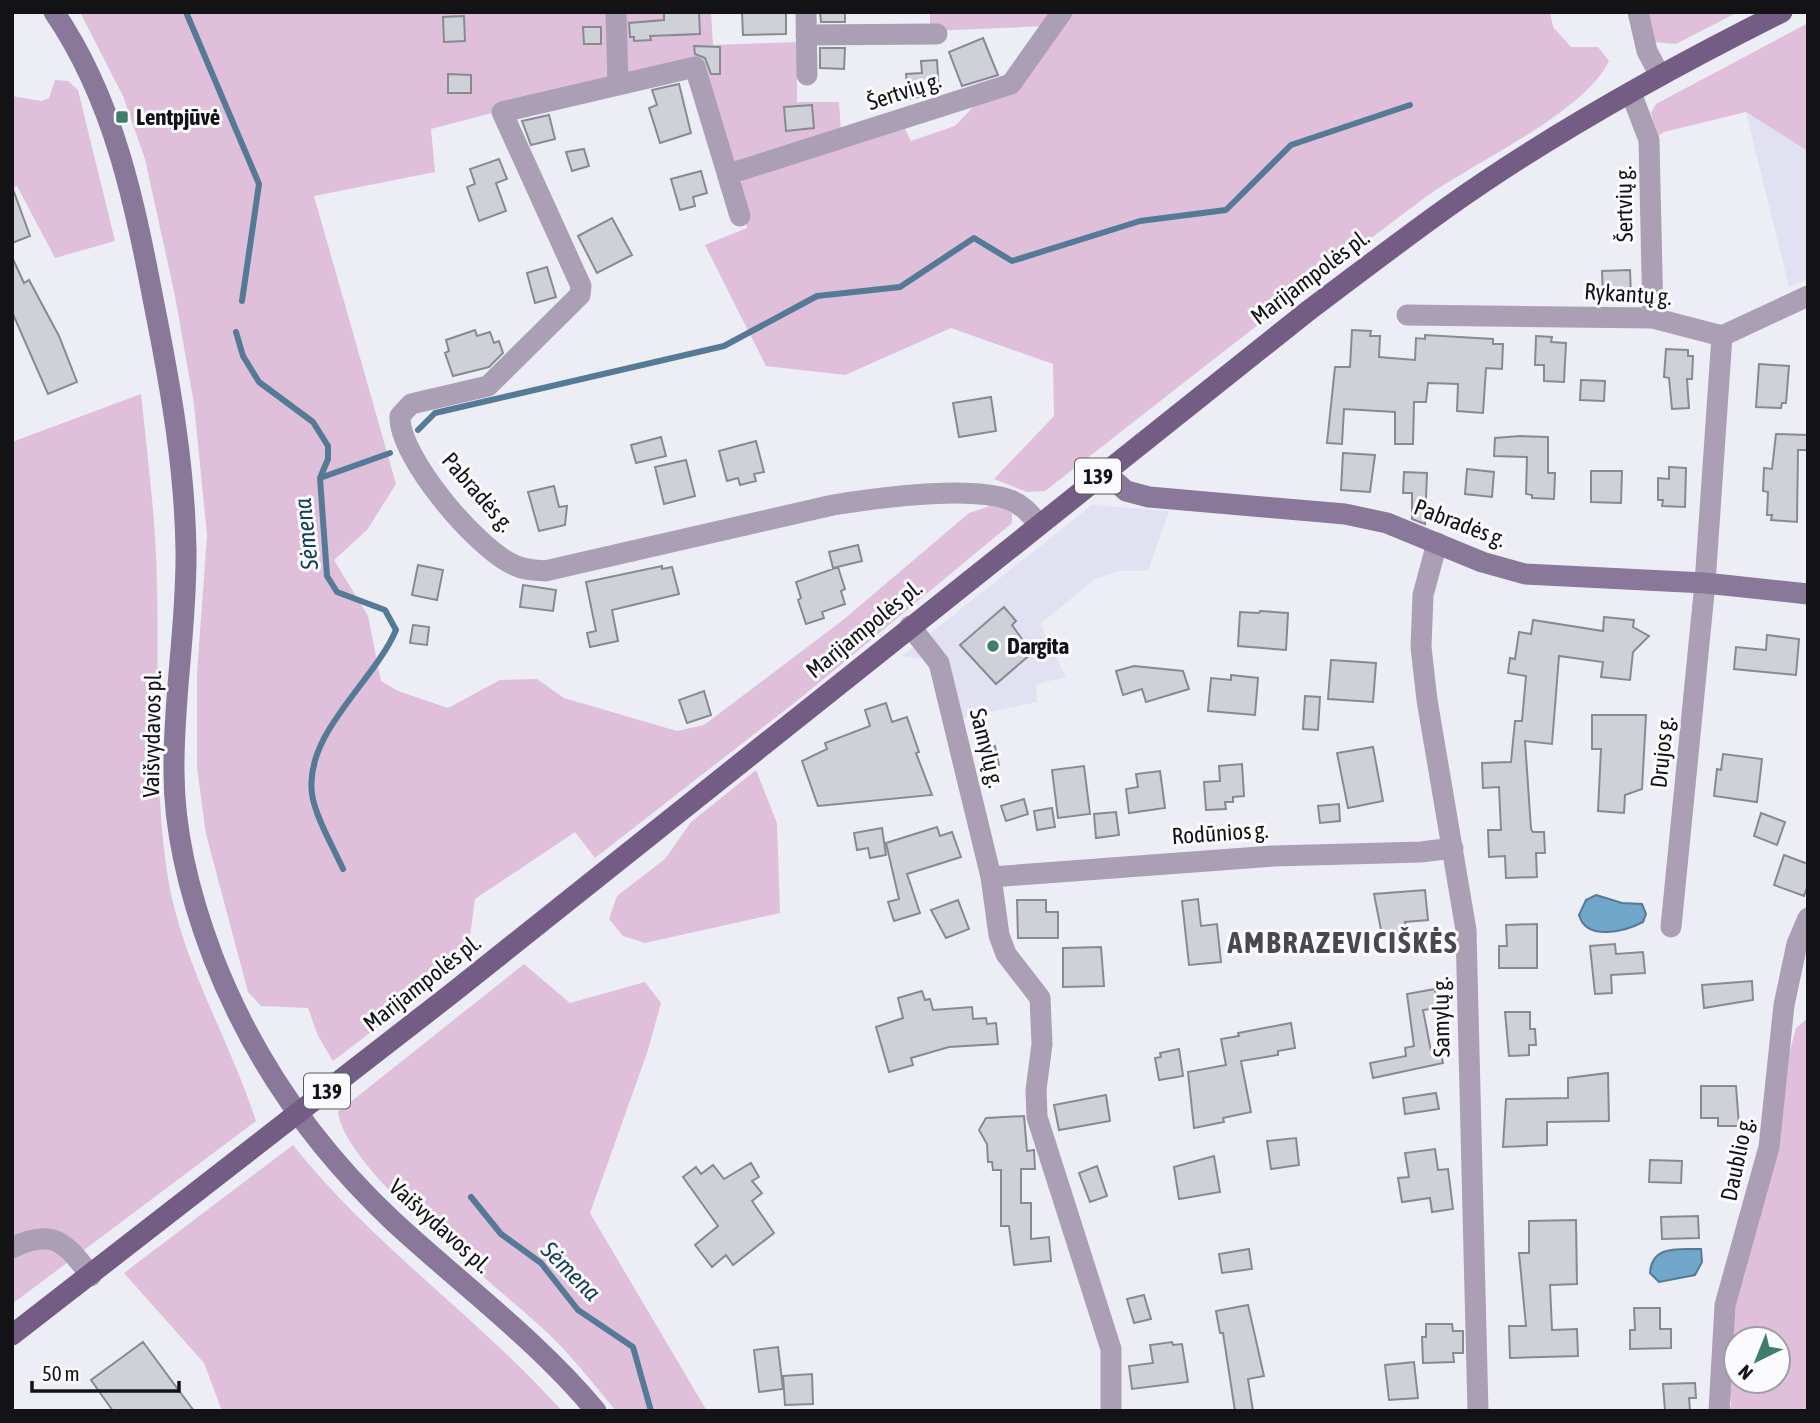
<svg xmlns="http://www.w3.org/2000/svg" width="1820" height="1423" font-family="'Asap Condensed',sans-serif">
  <rect width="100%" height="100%" fill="#ededf5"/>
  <path fill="#e1e1f1" d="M1746 112 1808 151V279L1789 287Z
    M1092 505 1169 511 1148 571H1119L1095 579 1040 624 1066 677 1036 684 1037 702 946 721 936 672 922 659 902 656Z"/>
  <path fill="#dfbfda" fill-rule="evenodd" d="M80 12H711L713 45 797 42V102H839L841 132 732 168 696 59 431 129 435 172 314 196 396 484 367 530 334 560 368 616 381 681 398 691 448 708 500 680 537 679 564 698 677 731 704 725 843 620 969 513 990 506 1012 510V523L803 696 595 858 575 832 475 899 467 959 333 1061 318 1036 308 1008 261 1006 248 992 206 834 197 768V674L207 535 194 404 175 296 145 159 123 96Z
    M930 12H1055L1046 26 930 31Z
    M1073 12H1550L1553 27 1571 47H1598L1609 61C1583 115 1469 164 1419 202 1293 296 1169 395 1045 491L1027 492 994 479 1054 416 1053 364 951 328 845 375 766 366 705 245 747 228 739 184 746 178 905 129 911 141 955 126 975 105 1011 95Z
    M1647 12H1738L1676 44 1653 42Z
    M1808 23V151L1746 112 1664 132 1658 136 1651 113 1656 104Z
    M55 80 68 81 78 90 115 241 55 258 17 186 12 189V96L41 101 49 98Z
    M141 394C146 442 152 490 155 537 162 648 151 761 167 872 180 959 229 1038 256 1121L12 1304V442Z
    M756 770 777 823 780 913 645 943 623 936 609 919 617 896 665 859 691 822Z
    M524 964 570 1003 645 982 661 1003 648 1050 590 1213 707 1411H616C592 1382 569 1352 541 1327 494 1283 345 1170 338 1112Z
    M1808 1018V1411H1727L1731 1405 1727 1371 1732 1315 1786 1065 1796 1028ZM1736 1339H1778V1381H1736Z
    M293 1145C372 1245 477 1316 562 1411H222L204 1363 124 1273Z"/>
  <path fill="#71a6cb" stroke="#557a95" stroke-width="2" d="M1596 895 1622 903 1642 904 1646 914 1643 922C1624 932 1586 941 1579 915L1586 900Z
    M1701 1249 1702 1262 1695 1275 1659 1282 1650 1273C1652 1244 1679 1250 1701 1249Z"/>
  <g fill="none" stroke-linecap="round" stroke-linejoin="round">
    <path stroke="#557a95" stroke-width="6" d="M186 12 259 184 242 301
      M236 332 243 356 259 382 313 422 328 446V459L320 478 327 576 337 592 385 610 396 630C374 682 304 733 312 794 315 816 334 849 343 869
      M418 430 435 413 724 346 817 296 900 287 974 238 1012 261 1140 221 1226 210 1291 145 1410 105
      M320 478 390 453
      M471 1197 501 1234 541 1263 578 1310 633 1347 651 1411"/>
  </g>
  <path fill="#ced1d8" stroke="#878b91" stroke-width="2" d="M664 12H699L700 34 650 36 651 40 634 41V37H630L629 23 664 20Z
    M742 12H786V34L743 35Z
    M820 12H845V22H821Z
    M464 16 465 41 444 42 443 17Z
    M583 27H601V44H584Z
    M983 38 998 75 962 86 949 52Z
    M694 46 720 47V74H711L705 58 695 54Z
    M820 48H845L844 69 820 68Z
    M937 60 939 93 908 99 906 74 922 73 921 61Z
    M448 74 471 75V93H448Z
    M679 84 691 133 660 143 649 108 657 105 652 90Z
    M812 105 814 128 786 131 784 107Z
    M549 115 555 139 531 145 522 121Z
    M584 149 589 166 572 171 566 152Z
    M499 159 507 179 496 183 506 211 479 221 467 187 475 184 470 169Z
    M701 171 707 193 693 197 695 206 680 210 671 179Z
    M14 192 30 236 12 243V193Z
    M612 218 632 255 597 273 578 236Z
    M12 257 24 283 29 280 59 336 77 382 48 394 12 312Z
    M547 267 556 297 535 303 527 273Z
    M1630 270 1631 296 1603 298 1602 271Z
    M475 330 477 336 490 332 494 343 499 341 503 353 489 367 453 376 445 353 449 351 446 340Z
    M1352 330 1371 331 1370 336H1380L1379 357 1415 360 1416 338 1425 339V335L1493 339V344H1503L1502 369 1486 368 1483 413 1457 411 1458 384 1428 383 1426 402H1414L1413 444H1395V412L1344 409 1342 444 1327 443 1335 367H1350Z
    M1536 336 1552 337 1551 342 1566 343 1564 382 1544 381V365H1535Z
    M1666 349 1688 350V356H1693L1692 379H1687L1689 408 1672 409 1669 378 1664 377Z
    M1759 364 1789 366 1786 403H1782L1781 408 1756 407Z
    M1581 380 1605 381 1604 401 1580 400Z
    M991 397 996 431 959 437 953 403Z
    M1776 434 1808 435V450H1798L1797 522 1771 520 1772 515H1767L1768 492 1763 491 1764 468 1772 469Z
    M1520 436 1548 437V473H1555L1554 499 1532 498V495L1526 494 1527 457 1494 456 1495 438Z
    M661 437 666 456 636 463 631 445Z
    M756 441 764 472 754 474 756 481 740 485 738 478 727 481 719 451Z
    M1343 453 1375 455 1370 492 1341 490Z
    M686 460 695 496 664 504 655 467Z
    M1669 467 1686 468 1685 507 1662 506 1663 500H1658V478L1669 479Z
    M1467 469 1494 472 1492 497 1465 494Z
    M1591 471H1622L1621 503 1591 502Z
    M1404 472 1427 473 1425 524 1412 519V493H1403Z
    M554 486 559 507 567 506 565 525 539 531 528 492Z
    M858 545 862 561 833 568 829 552Z
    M418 565 443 570 437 600 412 595Z
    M662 566V569L672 567 679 594 612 610 618 641 590 647 587 633 596 631 586 582Z
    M838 567 845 589 841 591 845 604 822 612 824 618 806 624 798 600 801 598 796 582Z
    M523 585 556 590 553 611 520 607Z
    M1004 607 1016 621 1012 625 1032 653 996 684 960 645Z
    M1260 611 1288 613 1286 650 1238 646 1240 612 1259 613Z
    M1604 617 1634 620 1633 627 1649 636 1633 652 1630 680 1601 677 1603 662 1559 656 1552 744 1525 741 1531 829 1533 832H1544L1545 853H1536L1537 877 1506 878 1505 856 1489 857 1488 830H1501L1499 787 1483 788 1482 763 1511 762 1515 721H1522L1526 676 1508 673 1510 658 1515 659 1519 632 1531 634 1533 620 1603 631Z
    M413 625 429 627 427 645 410 643Z
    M1767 635 1799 639 1796 675 1734 669 1736 647 1766 650Z
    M1331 660 1376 663 1373 702 1328 699Z
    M1134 666 1183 671 1189 689 1146 702 1142 689 1123 695 1116 671Z
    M1231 675 1258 678 1255 715 1208 711 1211 678 1231 680Z
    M704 691 711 715 687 723 679 700Z
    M1305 696 1320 697 1318 730 1303 729Z
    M886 703 892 722 907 717 919 752 916 753 932 795 818 806 802 761 827 749 825 743 870 726 865 710Z
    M1592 715H1646L1642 789 1625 795 1624 813 1598 811 1601 749H1592Z
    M995 746 999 765 984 768 980 749Z
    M1373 747 1383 801 1348 808 1337 753Z
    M1723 754 1762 759 1757 802 1714 796 1717 769 1721 770Z
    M1242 764 1244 796 1233 797V802H1225L1226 809 1206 810 1204 782 1220 781 1219 766Z
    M1084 766 1090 814 1058 818 1052 770Z
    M1160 771 1165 808 1129 813 1126 789 1138 787 1136 774Z
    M1024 799 1028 814 1006 821 1001 806Z
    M1339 804 1340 821 1320 823 1318 806Z
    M1052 808 1055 827 1037 830 1034 811Z
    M1116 812 1119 835 1096 838 1094 814Z
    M1761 813 1785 822 1777 845 1754 836Z
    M937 827 940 836 952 832 961 857 907 874 920 913 894 921 888 902 899 899 886 843Z
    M882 828 886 855 870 858 868 848 857 850 854 833Z
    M1784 855 1808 864V885L1804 896 1774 885Z
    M1425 890 1428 920 1405 922 1406 932 1382 935 1374 894Z
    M1198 899 1201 926 1217 924 1221 962 1189 965 1182 901Z
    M958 900 969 929 946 938 931 910Z
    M1017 900H1046V912H1058V938H1018Z
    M1537 924V968H1499V946H1507L1506 925Z
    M1615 944 1616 954 1643 952 1645 973 1611 975 1612 993 1595 994 1590 946Z
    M1101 947 1104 986 1063 987V948Z
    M1752 981 1753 1000 1704 1008 1702 985Z
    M1435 989 1438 1008 1423 1010 1431 1051 1440 1049 1443 1063 1373 1078 1370 1063 1406 1056 1405 1048 1414 1046 1407 994Z
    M922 991 925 1000 930 999 933 1010 972 1007 973 1019 986 1018 987 1024 996 1023 998 1044 949 1047 911 1058 913 1065 889 1072 876 1027 903 1018 898 998Z
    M1505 1012H1530V1029H1535L1536 1045H1529V1055L1509 1056Z
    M1291 1023 1295 1048 1278 1051V1055L1241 1061 1251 1112 1223 1118 1224 1122 1194 1128 1188 1072 1226 1065 1221 1039 1239 1036 1238 1033Z
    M1179 1049 1183 1076 1159 1080 1155 1058 1161 1057 1160 1053Z
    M1608 1073 1609 1121 1547 1122V1145L1503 1147 1506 1099 1568 1098V1078Z
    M1701 1086H1736L1739 1126H1718V1118H1701Z
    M1436 1093 1439 1109 1405 1114 1403 1098Z
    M1106 1095 1110 1121 1059 1130 1054 1105Z
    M1024 1116 1027 1151 1034 1150 1035 1169H1021V1203H1031V1239L1049 1237 1051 1261 1014 1265 1009 1226H1001V1170H993L992 1162H988L987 1144 979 1130 986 1118Z
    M1296 1138 1299 1165 1271 1169 1267 1141Z
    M1435 1149 1438 1170 1448 1169 1453 1209 1432 1212 1430 1198 1402 1202 1398 1178 1409 1177 1405 1153Z
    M1214 1156 1220 1192 1179 1199 1174 1167Z
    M1650 1160 1682 1161 1681 1183 1649 1182Z
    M751 1163 759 1177 752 1181 762 1193 752 1201 774 1233 733 1265 726 1255 712 1267 695 1245 718 1226 683 1177 696 1167 701 1174 713 1165 724 1179Z
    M1097 1166 1107 1196 1090 1202 1079 1173Z
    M1698 1216 1699 1238 1662 1239 1661 1217Z
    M1576 1220 1577 1284 1550 1285 1552 1330 1577 1329 1578 1356 1510 1358 1509 1326H1526L1519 1253H1529V1221Z
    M1249 1249 1252 1269 1222 1273 1219 1254Z
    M1144 1295 1151 1319 1134 1323 1127 1299Z
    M1248 1305 1264 1376 1248 1379 1253 1411H1235L1223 1333H1220L1216 1311Z
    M1634 1308H1660V1329H1671V1348L1630 1349V1330H1635Z
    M1426 1324H1452L1453 1331H1463V1353H1453L1454 1362 1423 1363 1422 1337H1426Z
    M143 1342 194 1411H113L91 1380Z
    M1172 1342 1173 1345 1182 1344 1188 1382 1132 1389 1129 1366 1153 1363 1150 1345Z
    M778 1347 783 1389 759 1392 754 1350Z
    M1414 1362 1418 1398 1389 1400 1385 1365Z
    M812 1374 813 1404 785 1405 783 1376Z
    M1695 1383 1696 1398H1689L1690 1411H1665L1663 1384Z"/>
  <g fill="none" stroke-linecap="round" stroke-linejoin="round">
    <path stroke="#ab9fb6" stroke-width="21" d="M616 12 618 85
      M806 12 807 75
      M1638 12 1647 51 1660 76
      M806 35 937 34
      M1631 93 1649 140 1653 318
      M729 174 1011 84 1062 12
      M740 216 695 67 502 112 581 286 580 295 488 386 411 404 400 416C398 456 477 549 514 565 524 570 534 570 545 571L833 505C877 498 969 485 1010 500 1022 504 1030 514 1039 524
      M1407 315 1653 318 1722 336 1705 583 1671 927
      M1722 336 1808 296
      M1437 543 1423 595 1421 647 1427 700 1466 930 1478 1411
      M910 626 939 663 991 877 999 935 1006 954 1040 998 1042 1044 1036 1090 1037 1117 1111 1349V1411
      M991 877 1274 856 1421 852 1453 848
      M12 1248C53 1227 66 1243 91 1276
      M1719 1411 1725 1305 1769 1147 1784 1005 1797 944 1808 918"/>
    <path stroke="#8a789a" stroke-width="21" d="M54 12C115 101 135 205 155 309 171 389 185 470 186 551 187 625 173 698 174 772 174 834 191 899 213 957 253 1060 314 1147 394 1222 461 1284 537 1340 596 1411
      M1104 471 1126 491 1149 497 1345 514 1387 523 1482 562 1525 574 1705 583 1808 594"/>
    <path stroke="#735d85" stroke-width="21" d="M12 1335 451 994 1308 311C1353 277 1399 242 1445 209 1550 134 1666 70 1782 12"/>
  </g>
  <g fill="#3f7e6a" stroke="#fbfbfe" stroke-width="2.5">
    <rect x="115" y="110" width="14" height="14" rx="3.5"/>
    <circle cx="993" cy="646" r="7"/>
  </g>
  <g text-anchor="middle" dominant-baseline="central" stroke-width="6" stroke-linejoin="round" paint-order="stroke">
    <g fill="#fbfbfe" stroke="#59595c" stroke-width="2">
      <rect x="1075" y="458.5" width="46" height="35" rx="5"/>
      <rect x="304" y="1073.5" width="46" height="35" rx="5"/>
    </g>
    <g font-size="21" font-weight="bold" fill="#131316">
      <text x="1098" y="476">139</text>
      <text x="327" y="1091">139</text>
    </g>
    <g font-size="23" fill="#131316" stroke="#fbfbfe">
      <text transform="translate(904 91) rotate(-18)">Šertvių g.</text>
      <text transform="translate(1624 204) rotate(-91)">Šertvių g.</text>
      <text transform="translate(1310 277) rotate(-37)">Marijampolės pl.</text>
      <text transform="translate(1628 294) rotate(4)">Rykantų g.</text>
      <text transform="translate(478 492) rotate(49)">Pabradės g.</text>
      <text transform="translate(1460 523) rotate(21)">Pabradės g.</text>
      <text transform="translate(864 629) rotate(-39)">Marijampolės pl.</text>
      <text transform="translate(152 734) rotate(-89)">Vaišvydavos pl.</text>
      <text transform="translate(987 748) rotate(76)">Samylų g.</text>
      <text transform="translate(1662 752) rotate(-84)">Drujos g.</text>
      <text transform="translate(1220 833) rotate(-4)">Rodūnios g.</text>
      <text transform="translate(422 983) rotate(-38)">Marijampolės pl.</text>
      <text transform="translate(1441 1017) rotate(-91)">Samylų g.</text>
      <text transform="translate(1737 1159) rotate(-78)">Daublio g.</text>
      <text transform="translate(440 1226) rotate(42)">Vaišvydavos pl.</text>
    </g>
    <g font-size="23" font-weight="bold" fill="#131316" stroke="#fbfbfe" text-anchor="start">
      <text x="136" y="117">Lentpjūvė</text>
      <text x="1007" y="646">Dargita</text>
    </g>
    <g font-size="24" font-style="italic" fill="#143f59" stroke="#fbfbfe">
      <text transform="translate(306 534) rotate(-96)">Sėmena</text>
      <text transform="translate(571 1271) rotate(45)">Sėmena</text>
    </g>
    <g font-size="30" font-weight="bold" letter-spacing="2" fill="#48484e" stroke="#fbfbfe">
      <text x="1343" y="942">AMBRAZEVICIŠKĖS</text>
    </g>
  </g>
  <rect width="1820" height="1423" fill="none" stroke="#131316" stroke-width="28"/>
  <g transform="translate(1757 1360) rotate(223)"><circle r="33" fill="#fbfbfe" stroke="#9e9ea1" stroke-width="2"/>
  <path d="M0-5L12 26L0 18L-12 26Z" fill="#3f7e6a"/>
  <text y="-10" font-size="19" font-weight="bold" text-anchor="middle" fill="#131316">N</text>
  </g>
  <path d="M32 1381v10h147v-10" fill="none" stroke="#131316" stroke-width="3.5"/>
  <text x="42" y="1381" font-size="21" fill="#131316" stroke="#fbfbfe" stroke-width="5" paint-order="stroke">50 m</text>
</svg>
